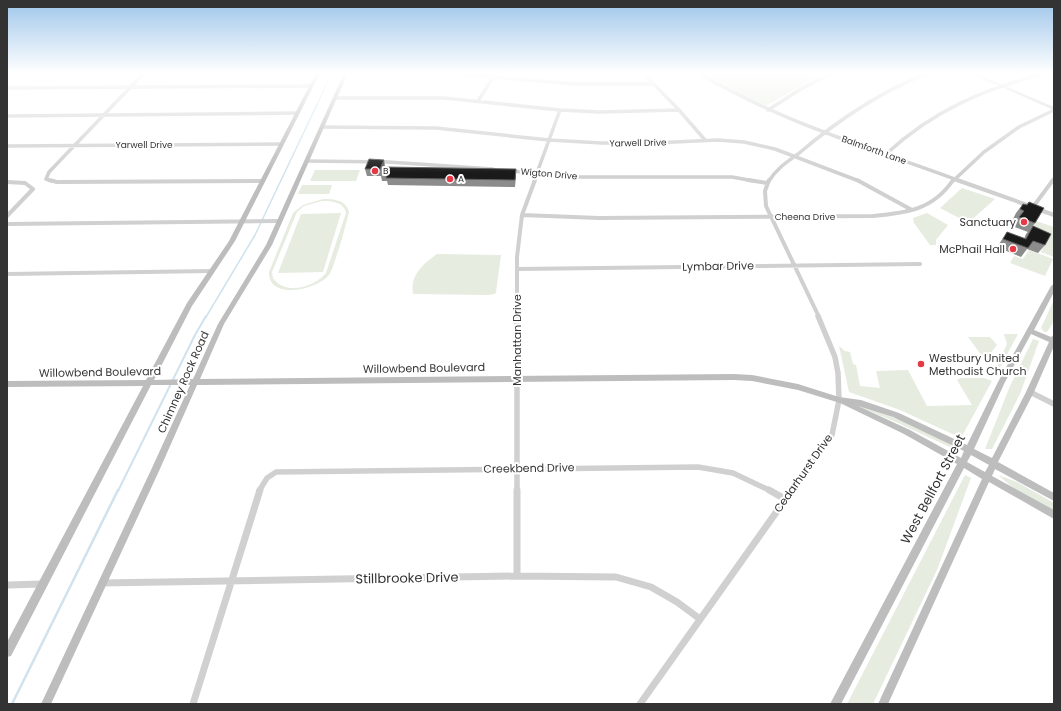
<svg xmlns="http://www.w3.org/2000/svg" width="1061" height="711" font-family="Poppins,sans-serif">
  <rect width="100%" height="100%" fill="#fff"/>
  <path fill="#e6ecdf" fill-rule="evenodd" d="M704 73H823L766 106 734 91Z
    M315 170H360L356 181H310Z
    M302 185H332L329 194H298Z
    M962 188 995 199 968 223H963L961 219 940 208Z
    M323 199C334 199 346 200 349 212 347 222 334 268 329 275 317 290 268 301 269 272L293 213 303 205ZM322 201C332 201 344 202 346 213L326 273C315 287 285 296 273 278L272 272 297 212 304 206Z
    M341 213 323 272 278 273 301 214Z
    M927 213 948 225 936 240V245H930L914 223 913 218Z
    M1036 221 1054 227V257L1041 252 1046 240 1028 233Z
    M1029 250 1053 259 1045 276 1010 263 1014 256 1023 259Z
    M437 254 501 255 496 292 495 294 488 295 413 294C410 275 423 264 437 254Z
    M1054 300V321L1047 332H1044L1041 328Z
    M1004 334H1018L996 375 994 373 1007 344Z
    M968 337H990L997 345 985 360Z
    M1033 339 1039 341 1020 394 992 449H985L1010 386Z
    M839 346 845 351 850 352 853 364 856 365 860 386 880 388 876 371 908 370 927 406 972 405 957 380 960 378H984L992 381 961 438 900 410 849 392Z
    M852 404C885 414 931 429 958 450H956L896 422Z
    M965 475 971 478 937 570 873 704H847Z
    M998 475 1017 482 1054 503V511L1018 492Z"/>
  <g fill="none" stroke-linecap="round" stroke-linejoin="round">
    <path stroke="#cfe2ee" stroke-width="1.5" d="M206 317 255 235 332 73"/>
    <path stroke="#cfe2ee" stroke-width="2" d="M118 491 195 335 206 316"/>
    <path stroke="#cfe2ee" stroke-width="2.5" d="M12 704 118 490"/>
    <path stroke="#d0d0d0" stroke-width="3.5" d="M448 73 576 84H653
      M643 73 679 110 705 140
      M699 73C780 122 871 148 960 181
      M7 88 311 86
      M335 98H444L560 110 600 112 679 110
      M478 101 496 73
      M768 110 801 89 832 73
      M7 116 297 113
      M323 127 436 128 549 140 602 143H652L718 140 744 142 775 149 859 181
      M7 146 281 144
      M886 154C934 110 985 88 1048 73
      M308 161 388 162 493 169
      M511 171 578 177H732L754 181
      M52 181 46 179 49 172 144 73
      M534 181 560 110
      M769 181C776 169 787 162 798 154 838 120 879 92 928 73
      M953 181 984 152 1019 127 1054 110
      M1053 181 1054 179"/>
    <path stroke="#d0d0d0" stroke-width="4" d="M49 180 57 182 263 181
      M748 180 767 183
      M769 180 765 191 766 206 819 317
      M857 180 912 210
      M957 180 1030 206
      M7 182 25 183 33 189 7 216
      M1033 207 1053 180
      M1037 209 1054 215
      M522 215 599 218 873 216C906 213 933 210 953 180
      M7 224 280 221
      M517 269 920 264
      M7 274 212 271
      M517 317V257L522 215 535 180"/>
    <path stroke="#d0d0d0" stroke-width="5.5" d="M517 316V491
      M1030 392 1054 404
      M259 491 267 478 276 472 698 467 733 473 771 491
      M791 491 832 435 839 400 838 373 835 357 818 316"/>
    <path stroke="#d0d0d0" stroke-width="7" d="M517 490V576
      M769 490 785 499
      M102 583 517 576 616 577 651 587 677 602 700 619
      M7 585 43 584
      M193 704 260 490
      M640 704 792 490"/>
    <path fill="#d0d0d0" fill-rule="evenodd" d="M969 73H975L1054 107V110Z"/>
    <path fill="#bdbdbd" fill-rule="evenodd" d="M316 73H320L235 241 192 306 154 380 193 379 218 324 266 245 344 73H348L272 245 224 324 200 379 734 374 752 375 798 384 839 397 861 400 899 413 967 445 998 382 1051 286 1054 284V292L1034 330 1051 337 1054 335V346L1034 392 998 462 1054 493V501L995 469 992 476 1054 510V519L989 482 888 704H878L982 479 964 468 841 704H830L957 464 904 434 840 403 798 390 752 381 734 380 197 385 159 471 51 704H41L151 470 190 385H151L11 656 7 657V642L143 386 7 387V381L146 380 187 303 229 241ZM1031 334 1049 342 1026 392 992 458 974 449 1005 382ZM858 406 893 417 964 451 961 458 910 430ZM971 455 989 465 985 472 967 462Z"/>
  </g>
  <path fill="#8c8c8c" d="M385 167 516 176 515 187 388 185 387 181H382L381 176H367L365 169Z
    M1029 202 1035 223 1028 232 1012 226 1017 220 1013 219 1016 213 1023 204 1027 205Z
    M1033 226 1045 245 1038 253 1027 249 1021 257 997 247 1007 232 1024 239 1026 234Z"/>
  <path fill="#5f5f5f" d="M384 160 385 167 382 174 380 169Z"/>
  <path fill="#1a1a1a" stroke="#5f5f5f" d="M369 159 384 160 380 169H365Z
    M384 167 516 169 515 180 386 178 387 174H381Z
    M1029 202 1044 208 1035 223 1019 217 1024 211 1020 209 1023 204 1027 205Z
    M1033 226 1051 234 1045 245 1033 241 1028 248 1003 239 1007 232 1026 239Z"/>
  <linearGradient id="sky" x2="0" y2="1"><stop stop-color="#9ec6ea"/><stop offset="0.42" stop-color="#fff"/><stop offset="1" stop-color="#fff" stop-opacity="0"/></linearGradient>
  <rect width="1061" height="173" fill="url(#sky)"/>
  <g fill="#e63946" stroke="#fff" stroke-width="1.5">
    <circle cx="375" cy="171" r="4"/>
    <circle cx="450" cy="179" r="4"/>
    <circle cx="1024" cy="222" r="4"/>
    <circle cx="1013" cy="249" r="4"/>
    <circle cx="921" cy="364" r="4"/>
  </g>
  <g text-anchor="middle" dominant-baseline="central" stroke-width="4" stroke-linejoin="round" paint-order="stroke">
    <g font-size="9" fill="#333" stroke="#fff">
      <text transform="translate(638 143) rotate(-1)">Yarwell Drive</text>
      <text x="144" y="145">Yarwell Drive</text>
      <text transform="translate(874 150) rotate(20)">Balmforth Lane</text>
      <text transform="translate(549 174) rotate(5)">Wigton Drive</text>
      <text x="805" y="217">Cheena Drive</text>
    </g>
    <g font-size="9" fill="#333" stroke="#fff" text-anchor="start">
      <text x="383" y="171">B</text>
      <text x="458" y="179">A</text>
    </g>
    <g font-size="11" fill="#333" stroke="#fff" text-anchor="end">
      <text x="1016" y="222">Sanctuary</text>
      <text x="1005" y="249">McPhail Hall</text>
      <text x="929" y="358" text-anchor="start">Westbury United<tspan x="929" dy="13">Methodist Church</tspan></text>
    </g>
    <g font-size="11" fill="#333" stroke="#fff">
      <text transform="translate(718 266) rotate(-1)">Lymbar Drive</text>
      <text transform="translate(517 340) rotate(-90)">Manhattan Drive</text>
      <text transform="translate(424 368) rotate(-1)">Willowbend Boulevard</text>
      <text transform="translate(100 372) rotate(-1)">Willowbend Boulevard</text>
      <text transform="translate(183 382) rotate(-66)">Chimney Rock Road</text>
      <text transform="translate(529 468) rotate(-1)">Creekbend Drive</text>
      <text transform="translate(803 473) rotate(-55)">Cedarhurst Drive</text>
    </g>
    <g font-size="13" fill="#333" stroke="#fff">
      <text transform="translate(933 489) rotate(-62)">West Bellfort Street</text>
      <text transform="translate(407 578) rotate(-1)">Stillbrooke Drive</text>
    </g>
  </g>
  <rect width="1061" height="711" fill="none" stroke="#333333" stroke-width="16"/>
</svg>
